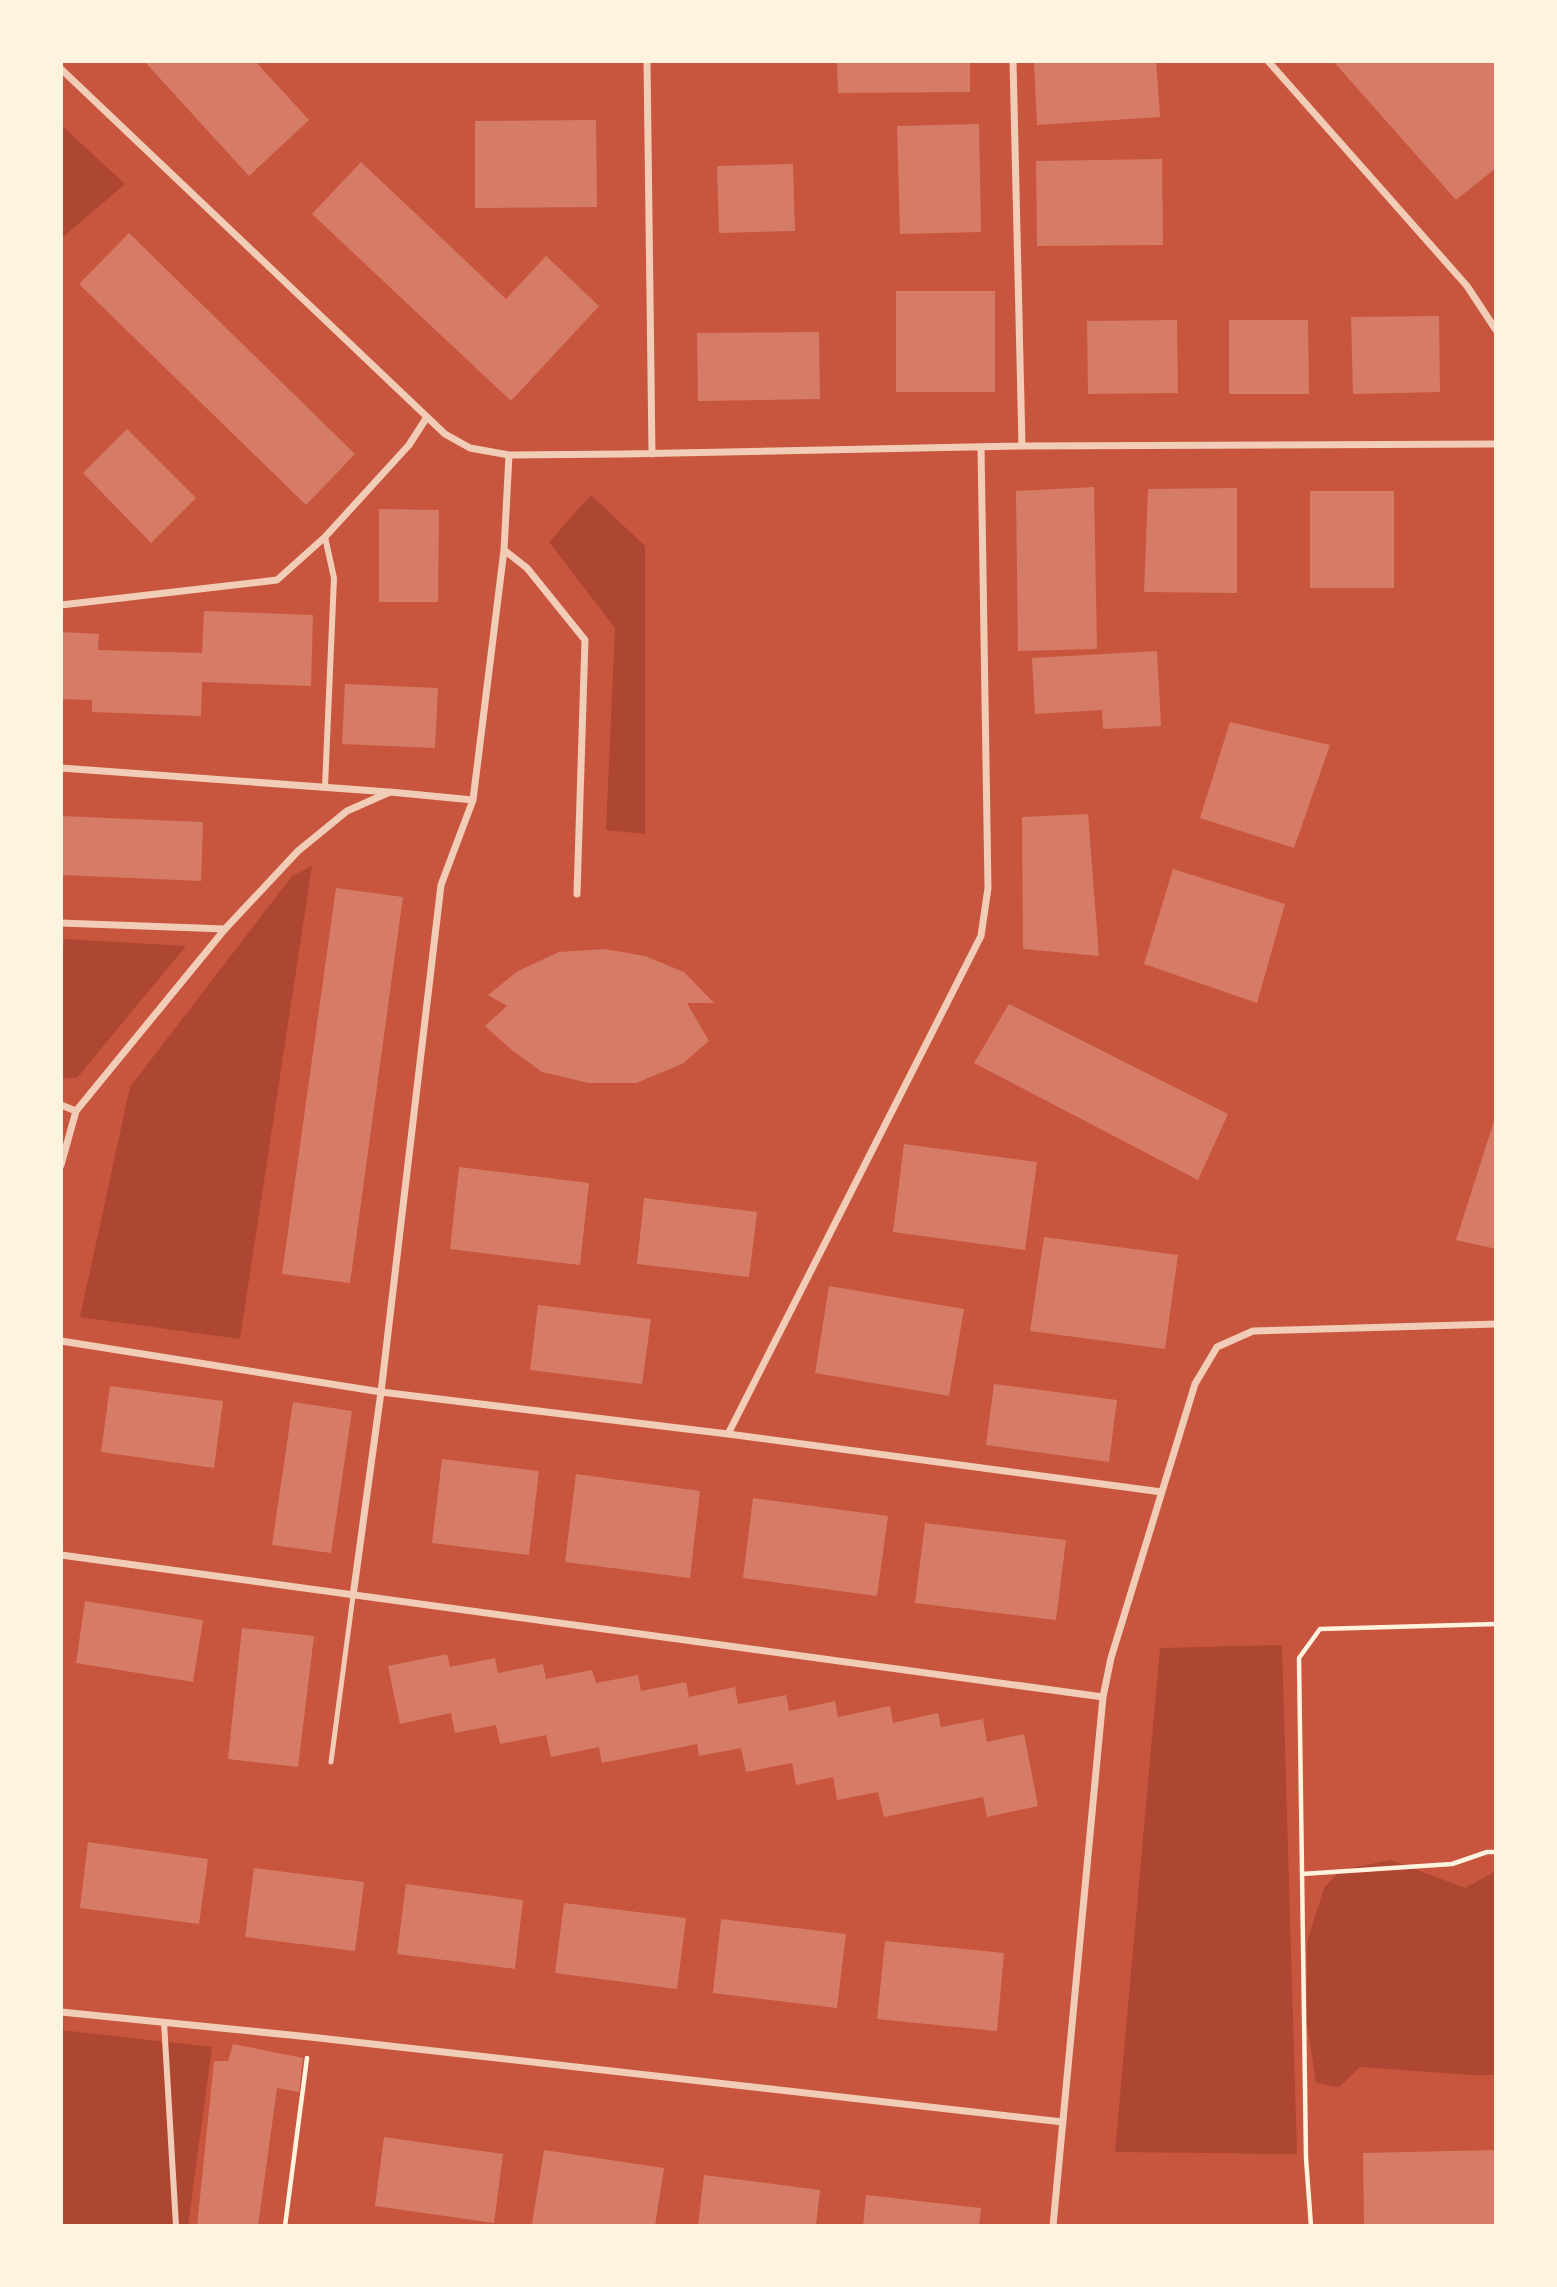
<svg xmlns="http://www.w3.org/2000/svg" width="1557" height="2287" font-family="Ubuntu,sans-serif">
  <rect width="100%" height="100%" fill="#c8553d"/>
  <path fill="#ae4732" d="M61 125 125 184 61 239Z
    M591 495 645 546V834L606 830 615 628 549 542Z
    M312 866 240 1339 80 1317 130 1087 292 876Z
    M64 939 186 946 77 1078H61V979Z
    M1282 1645 1297 2154 1115 2152 1160 1648Z
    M1391 1860 1465 1888 1496 1871V2075H1473L1360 2067 1339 2087 1316 2083 1307 2024V1942L1324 1888 1341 1870Z
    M61 2030 212 2047 188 2226H61Z"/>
  <path fill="#d67c66" d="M144 61H255L309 120 249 176Z
    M837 61H970V92L838 93Z
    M1034 61H1156L1160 117 1037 125Z
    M1333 61H1496V168L1456 200Z
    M596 120 597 207 475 208V121Z
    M979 124 981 232 900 234 897 126Z
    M1162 159 1163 245 1037 246 1036 161Z
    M361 162 506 299 546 256 599 306 511 401 312 214Z
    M793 164 795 231 719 233 717 166Z
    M129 233 355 454 306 505 79 284Z
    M896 291H995V392H896Z
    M1439 316 1440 392 1353 394 1351 317Z
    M1177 320 1178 393 1088 394 1087 321Z
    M1229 320H1308L1309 394H1229Z
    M819 332 820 399 698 401 697 333Z
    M127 429 196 498 151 543 83 473Z
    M1094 487 1097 649 1018 651 1016 491Z
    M1237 488V593L1144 592 1148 489Z
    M1310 491H1394V588H1310Z
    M379 509 439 510 438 602H379Z
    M204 611 313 615 311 686 202 682 201 716 92 712V700L61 699V632L99 634 98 650 202 653Z
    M1157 651 1161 726 1103 729 1102 710 1035 714 1032 658Z
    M345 684 438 688 435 748 342 744Z
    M1230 722 1330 745 1294 848 1200 818Z
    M1088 814 1099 956 1023 949 1022 817Z
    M61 816 203 822 201 881 61 875Z
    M1173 869 1285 904 1257 1003 1144 964Z
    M336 888 403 897 350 1283 282 1274Z
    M604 949 645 956 684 972 714 1003H687L709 1041 682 1064 636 1083H589L542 1072 512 1050 485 1026 507 1006 488 995 518 971 559 952Z
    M1009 1004 1228 1114 1198 1180 974 1063Z
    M1495 1118H1496V1249L1456 1240Z
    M904 1144 1037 1162 1025 1250 893 1232Z
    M459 1167 589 1183 580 1265 450 1249Z
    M644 1198 757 1212 749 1277 637 1264Z
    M1044 1237 1178 1255 1165 1349 1030 1331Z
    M829 1286 964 1309 949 1396 815 1373Z
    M538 1305 651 1319 642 1384 530 1370Z
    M994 1384 1117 1400 1109 1462 986 1445Z
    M110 1386 223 1401 214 1468 101 1452Z
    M293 1402 352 1411 331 1553 272 1545Z
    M442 1459 539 1471 529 1555 432 1543Z
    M576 1474 700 1491 690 1578 565 1562Z
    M753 1498 888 1516 877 1596 743 1578Z
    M925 1523 1066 1540 1056 1620 915 1603Z
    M85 1601 203 1620 193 1682 76 1663Z
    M242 1628 314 1636 298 1767 228 1759Z
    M447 1654 450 1667 495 1658 498 1673 543 1664 546 1679 592 1670 596 1683 638 1675 641 1691 686 1682 689 1697 735 1687 738 1704 786 1695 789 1711 835 1701 838 1717 890 1706 893 1723 938 1713 941 1727 983 1719 987 1742 1024 1734 1038 1806 987 1817 983 1797 884 1817 878 1792 837 1800 833 1777 796 1785 792 1763 746 1772 741 1748 699 1756 697 1744 602 1763 599 1747 551 1757 546 1735 500 1744 496 1725 455 1733 451 1713 400 1724 388 1666Z
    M88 1842 208 1859 199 1924 80 1908Z
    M254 1868 364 1882 355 1951 245 1937Z
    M406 1884 523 1900 515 1969 397 1954Z
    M564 1903 686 1918 677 1989 555 1973Z
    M721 1919 846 1934 837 2008 713 1993Z
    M885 1941 1004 1953 997 2031 877 2019Z
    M233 2044 303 2058 299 2092 277 2088 258 2226H197L214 2061H228Z
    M384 2137 503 2154 494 2223 375 2206Z
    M544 2150 664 2168 655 2226 532 2224Z
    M1496 2150V2226H1364L1363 2153Z
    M704 2175 820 2190 816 2226H698Z
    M866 2195 981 2208 979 2226H863Z"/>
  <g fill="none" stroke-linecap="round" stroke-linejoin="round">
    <path stroke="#fff3e0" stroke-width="4.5" d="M1302 1874 1452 1864 1487 1852H1496
      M285 2226 307 2058
      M1311 2226 1306 2158 1299 1658 1320 1629 1496 1624"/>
    <path stroke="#f1ccb7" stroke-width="5" d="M331 1762 353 1596"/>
    <path stroke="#f1ccb7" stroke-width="6" d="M325 537 334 578 325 787
      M164 2022 176 2226"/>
    <path stroke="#f1ccb7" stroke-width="7" d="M647 61 652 454
      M1013 61 1022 446
      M1268 61 1467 286 1496 330
      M61 69 445 434 470 448 509 455 624 454 1022 446 1496 444
      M504 550 527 568 585 640 577 894
      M61 605 277 580 325 537 409 445 427 417
      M61 768 389 792
      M61 923 225 929
      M61 1105 76 1111
      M61 1165 76 1111 225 929 298 851 347 811 390 792 473 800
      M61 1341 381 1392 728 1434 1162 1492
      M728 1434 981 936 988 888 981 447
      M61 1555 1103 1697
      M353 1596 381 1392 441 885 473 800 504 550 509 455
      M61 2012 310 2037 1063 2122
      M1053 2226 1103 1697 1111 1658 1195 1384 1217 1347 1253 1331 1496 1324"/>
  </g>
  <rect width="1557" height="2287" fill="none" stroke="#fff3e0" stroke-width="126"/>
</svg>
